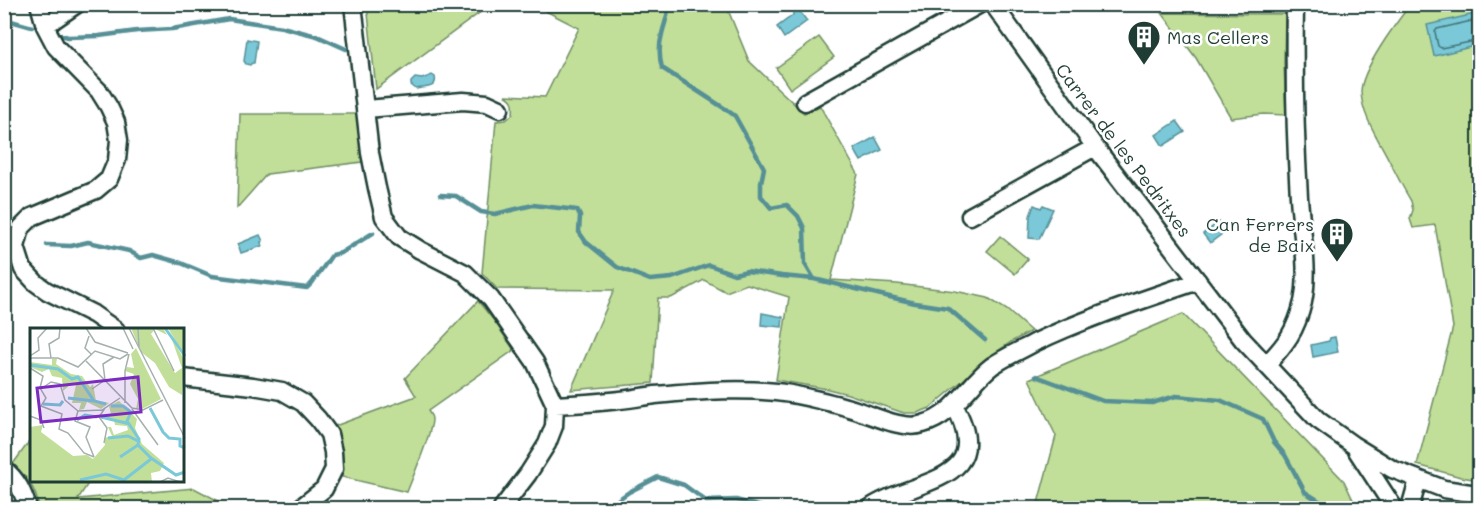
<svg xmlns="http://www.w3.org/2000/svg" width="1484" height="513" font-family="Mali,sans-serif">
  <rect width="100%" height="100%" fill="#fff"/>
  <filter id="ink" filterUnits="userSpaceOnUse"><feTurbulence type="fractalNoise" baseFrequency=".0167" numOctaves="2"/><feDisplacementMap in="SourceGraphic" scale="12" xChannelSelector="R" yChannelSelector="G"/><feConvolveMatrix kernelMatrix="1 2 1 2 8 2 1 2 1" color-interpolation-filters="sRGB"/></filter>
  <g filter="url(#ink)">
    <path fill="#c1df98" stroke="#708e66" stroke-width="1.5" d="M367 4H490V5L376 89Z
      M534 5H726L749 61 804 113 820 106 858 174 831 280 897 284 955 291 988 298 1007 310 1031 331 1011 342 995 353 930 408 917 413H904L848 394 828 389 776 380 789 297 747 284 726 292 704 280 671 298H658L653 383 571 390 614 290 497 289 482 273 496 121 506 120 513 114C514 104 514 100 505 95L545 97 579 28Z
      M1410 5H1479V480L1461 477 1417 465 1453 327 1435 225 1413 228 1410 219 1413 210 1411 201C1403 188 1396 174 1389 160 1379 140 1362 116 1361 92 1361 70 1396 23 1410 5Z
      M1162 13 1285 14 1284 63 1286 115 1264 114 1231 118 1196 58Z
      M819 37 834 57 790 89 776 68Z
      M240 114H357L362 162 267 174 237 208Z
      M1000 236 1028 259 1015 274 987 251Z
      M478 301 495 322 514 350 428 411C430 414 432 416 432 419 433 430 412 479 407 492L342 477C344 459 343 443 335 426L416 396 405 378Z
      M1183 314 1344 481 1357 508H1006L1037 507 1056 436 1029 379Z
      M31 439 32 482H89L78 499 194 488 232 508H39C36 489 27 477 13 464Z"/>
    <path fill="#7ac8d8" stroke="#569096" stroke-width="1.5" d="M797 8 807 21 784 38 777 27 793 15V11Z
      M1479 13V45L1434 56 1427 25Z
      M247 39 257 41 254 63H252L250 65 246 64 244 61Z
      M432 75 435 77C438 89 424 87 416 89L411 85V82L415 78 422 79Z
      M1177 121 1185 132 1163 146 1156 135Z
      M875 137 882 150 861 161 854 149Z
      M1034 205 1041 208 1043 205 1053 209 1039 239 1029 238 1030 216Z
      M1219 222 1226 231 1210 243 1203 234Z
      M260 235 263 241 261 242 262 246 241 253 238 244Z
      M762 313 783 317 782 327 761 325Z
      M1335 337 1338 352 1313 357 1311 345 1329 341 1330 338Z"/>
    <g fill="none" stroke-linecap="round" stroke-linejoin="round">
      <path stroke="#437576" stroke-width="1.5" d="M1480 19 1437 29 1435 32 1438 46 1441 48 1480 40"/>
      <path stroke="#569096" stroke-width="4.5" d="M668 4C669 15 664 24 662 34 659 45 659 57 662 68L727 110 735 116 764 168 761 183V196L771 208 787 205 798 216 804 228 805 264 814 279 915 303 948 308 985 340
        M4 19 32 27
        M61 35 68 37 99 36 137 31 172 29 229 19 282 27 317 36 346 49
        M440 195 456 196 481 212 495 214 533 205 577 210 580 216 579 232 586 242 617 267 650 280 672 278 709 265 734 274 747 271 782 276 814 279
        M47 245 71 246 88 242 129 251 141 258 153 255 181 263 212 276 307 288 312 283 332 255 341 253 373 233
        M1036 376 1103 401 1152 403 1176 396 1220 400 1263 419 1274 442 1285 455 1305 492 1327 506 1329 508
        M606 508 629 492 658 477 684 485 706 501 736 500 762 507 813 508"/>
      <g stroke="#1f3d34" stroke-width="21">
        <path id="minor" d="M39 4 45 26 56 47 99 91 109 107 116 122 119 140 117 160 109 179 96 190 32 217 21 228 16 247 23 269 36 283 47 291 93 314 116 330
          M353 4 370 153 377 188 384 217 399 237 420 250 465 273 491 299 535 362 555 405 554 426 547 444 528 474 502 508
          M993 4 1095 147 1243 340 1318 420 1353 445 1392 469 1444 489 1470 493H1480
          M45 26 77 4
          M805 102 980 4
          M366 109 463 101 487 103 500 109
          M970 216 1095 147
          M1266 365C1286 344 1296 331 1303 302 1310 268 1301 232 1299 197 1295 133 1294 69 1295 4
          M183 378 253 386 282 391 303 403 318 419 329 434 333 452 334 469 324 489 300 508
          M555 405C574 404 592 403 610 401 625 400 640 397 655 395 700 391 747 387 791 394 811 398 830 402 849 408 871 414 902 431 923 424 954 416 968 384 992 366 1005 357 1021 350 1036 342 1088 317 1143 300 1198 281
          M1357 451 1394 508
          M4 469C18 480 23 493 28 508
          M870 508C913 478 998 484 954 405
          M1410 508 1418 480"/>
      </g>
      <use href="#minor" stroke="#fff" stroke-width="16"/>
    </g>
  </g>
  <defs>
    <g id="building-pin" transform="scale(1.725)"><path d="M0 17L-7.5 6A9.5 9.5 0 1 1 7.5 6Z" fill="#1f3d34" stroke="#fff"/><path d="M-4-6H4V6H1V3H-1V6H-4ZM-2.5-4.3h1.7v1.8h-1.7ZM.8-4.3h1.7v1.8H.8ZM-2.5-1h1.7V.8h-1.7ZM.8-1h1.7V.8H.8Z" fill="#fff"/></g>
  </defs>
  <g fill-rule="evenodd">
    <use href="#building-pin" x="1144" y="37"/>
    <use href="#building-pin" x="1337" y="234"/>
  </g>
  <g text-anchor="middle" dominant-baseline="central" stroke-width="5" stroke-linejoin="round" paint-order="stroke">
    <g font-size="18" fill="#1f3d34" stroke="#fff" text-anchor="start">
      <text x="1167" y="37">Mas Cellers</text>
      <text x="1314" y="224" text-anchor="end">Can Ferrers<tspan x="1314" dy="21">de Baix</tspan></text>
    </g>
    <g font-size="18" fill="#1f3d34" stroke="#fff">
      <text transform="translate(1124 150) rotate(53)">Carrer de les Pedritxes</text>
    </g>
  </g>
  <g transform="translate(30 328)">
    <rect width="154" height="154" fill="#fff"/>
    <path d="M101 0H133L137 7 125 1 121 6 145 45 152 40 141 9 154 31 152 67 139 59 125 35 111 24ZM138 0H154V24L148 17ZM106 20 131 71 112 81H106L108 71 100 56 104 46 95 43 97 39 104 40 101 26ZM22 31H27L26 36 41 46 52 48 60 59 63 56 66 73 79 75 71 81 57 74 54 81 49 82 51 75H42L46 57 41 56 33 63 32 50 22 48 19 41 12 44 0 39V34L22 37ZM89 73 107 91 105 100 112 116 134 135 130 143 121 145 122 154H0V99L13 97 11 104 43 128 57 127 63 131 75 117 74 110 82 108 78 99H81L84 107 98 102 97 98 85 97 84 92 70 90 81 86 79 78Z" fill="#c1df98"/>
    <path fill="none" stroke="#7ac8d8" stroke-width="3" d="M135 0 155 28M0 37 28 41 42 51 48 49 64 73 76 76M38 70 64 73M13 76 30 77 33 73M81 78H93L101 84 97 93 109 111 108 117 121 130 146 147 155 144M120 80 133 104 139 110 150 111V118L155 120M71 89 100 96M47 92 55 87 67 89M78 110 98 108 108 113M90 129 108 117M50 152 76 146 94 152 121 131"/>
    <path fill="none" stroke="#a5b1ae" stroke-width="1.5" d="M56 0 65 14 98 25M93 0 103 21M99 0 155 110M108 0 109 20M123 0 144 43M59 8 55 20 61 26M0 28 9 22 8 10 17 0M0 30H28L48 39 65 23 90 31 98 26M21 30 19 16 29 10 30 0M56 33 102 80 113 82 133 72M0 40 13 48 10 60 16 70 11 78 32 86 29 101 38 105 54 125 64 129M11 61 21 54 30 56 35 72 48 83M62 61 75 52 73 36 84 29M95 75V43L99 26M102 81 128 117M48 83 45 93 60 99 56 109 64 129M48 83 72 82 90 70M0 88 11 92 14 100M74 115 77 100 69 89 75 80M130 154 138 150 150 154"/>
    <path fill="#7b2cbf" fill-opacity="0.15" stroke="#7b2cbf" stroke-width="3" d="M108 49 111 84 11 94 7 60Z"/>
    <rect width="154" height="154" fill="none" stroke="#1f3d34" stroke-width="3"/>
  </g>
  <rect width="1484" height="513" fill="none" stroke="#fff" stroke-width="24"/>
  <rect x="12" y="12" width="1460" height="489" fill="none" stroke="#1f3d34" stroke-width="2" filter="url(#ink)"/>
</svg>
